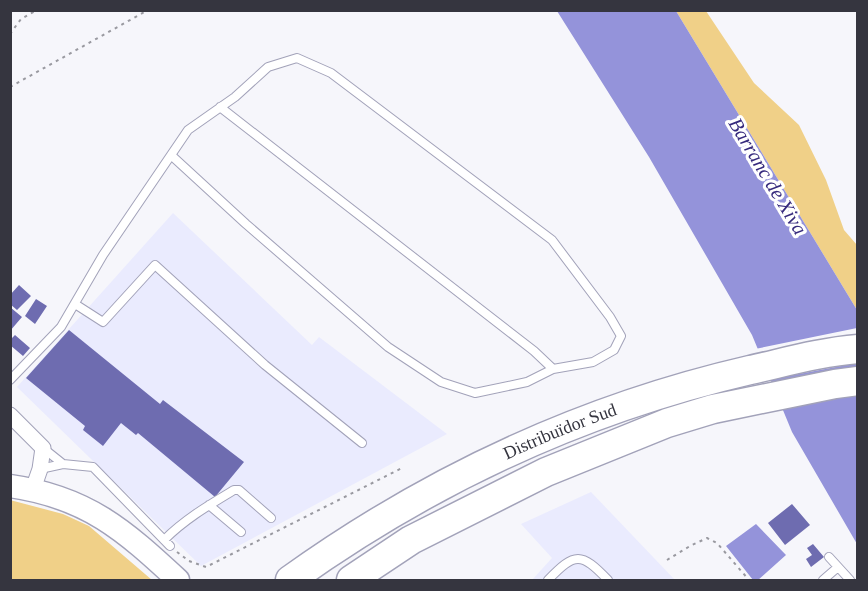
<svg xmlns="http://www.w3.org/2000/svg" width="868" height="591" font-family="'Times New Roman',serif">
  <rect width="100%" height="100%" fill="#f6f6fb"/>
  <path fill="#eaebfe" d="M173 213 312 345 319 337 447 434 201 566 17 387Z
    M591 492 675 580H532L552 558 521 524Z"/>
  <path fill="#f0d088" d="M676 11H706L754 83 799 125 826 180 844 230 857 245V310Z
    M10 500 63 514 89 526 152 580H11Z"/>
  <path fill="#9493da" d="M557 11H676L857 310V544L792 432 752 335 649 157Z
    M756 524 786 555 758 580H753L726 546Z"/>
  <path fill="#f6f6fb" d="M857 328V363L767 380 755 349Z"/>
  <path fill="#6e6cb0" d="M19 285 31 296 17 310 10 304V295Z
    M36 299 47 306 35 324 25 316Z
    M10 307 22 317 10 331Z
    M69 330 160 404 163 400 244 462 215 497 138 433 136 435 121 423 103 446 83 430 85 426 26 378Z
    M15 335 30 348 23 356 10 345V340Z
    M792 504 810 525 785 545 768 523Z
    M813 544 824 557 811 567 806 559 812 555 807 548Z"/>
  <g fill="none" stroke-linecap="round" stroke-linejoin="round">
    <g stroke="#a2a2b9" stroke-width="10">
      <path id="lane" d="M172 156 246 224 388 347 441 382 475 393 527 382 553 369
        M75 304 103 322 155 265 265 365 362 443
        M10 380 61 327 103 255 188 130 235 97 268 67 297 58 331 73 552 240 610 317 621 336 614 350 593 362 553 369 534 351 220 107
        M43 448 63 464
        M40 469 63 464 93 467 170 546
        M209 505 241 532
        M164 540C185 519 209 505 234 490H239L271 518
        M829 557 850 580
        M548 580C575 552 581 552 608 580
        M823 580 838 567"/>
    </g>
    <g stroke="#a2a2b9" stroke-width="17">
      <path id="street" d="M10 415 43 448 40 469 33 489"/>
    </g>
    <g stroke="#a2a2b9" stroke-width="25">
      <path id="secondary" d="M10 486C87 497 124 530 178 580"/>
    </g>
    <g stroke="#a2a2b9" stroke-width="31">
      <g id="highway">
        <path id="s1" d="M290 580C431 479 581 409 750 370 786 362 821 352 858 349"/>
        <path d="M351 580 411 540 546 472 667 423 713 409 835 384 858 381"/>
      </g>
    </g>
    <path stroke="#9999a0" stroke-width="2" stroke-dasharray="3 4.5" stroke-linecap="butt" d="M10 34 21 19 37 10
      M10 87 148 10
      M177 552 189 561 206 567 404 467
      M667 560 690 546 707 538 717 543 749 580"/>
    <use href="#lane" stroke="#fff" stroke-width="8"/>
    <use href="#street" stroke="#fff" stroke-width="15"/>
    <use href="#secondary" stroke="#fff" stroke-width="22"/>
    <use href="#highway" stroke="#fff" stroke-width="28"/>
  </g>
  <g text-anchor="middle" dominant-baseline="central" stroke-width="6" stroke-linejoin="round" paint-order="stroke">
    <g font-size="18" fill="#35353f" stroke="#fff">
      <text stroke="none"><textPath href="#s1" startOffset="309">Distribuïdor Sud</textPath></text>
    </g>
    <g font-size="20" font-style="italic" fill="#362a7d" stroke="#fff">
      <text transform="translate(768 176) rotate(59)">Barranc de Xiva</text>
    </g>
  </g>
  <rect width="868" height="591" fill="none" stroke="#35353f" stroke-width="24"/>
</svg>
